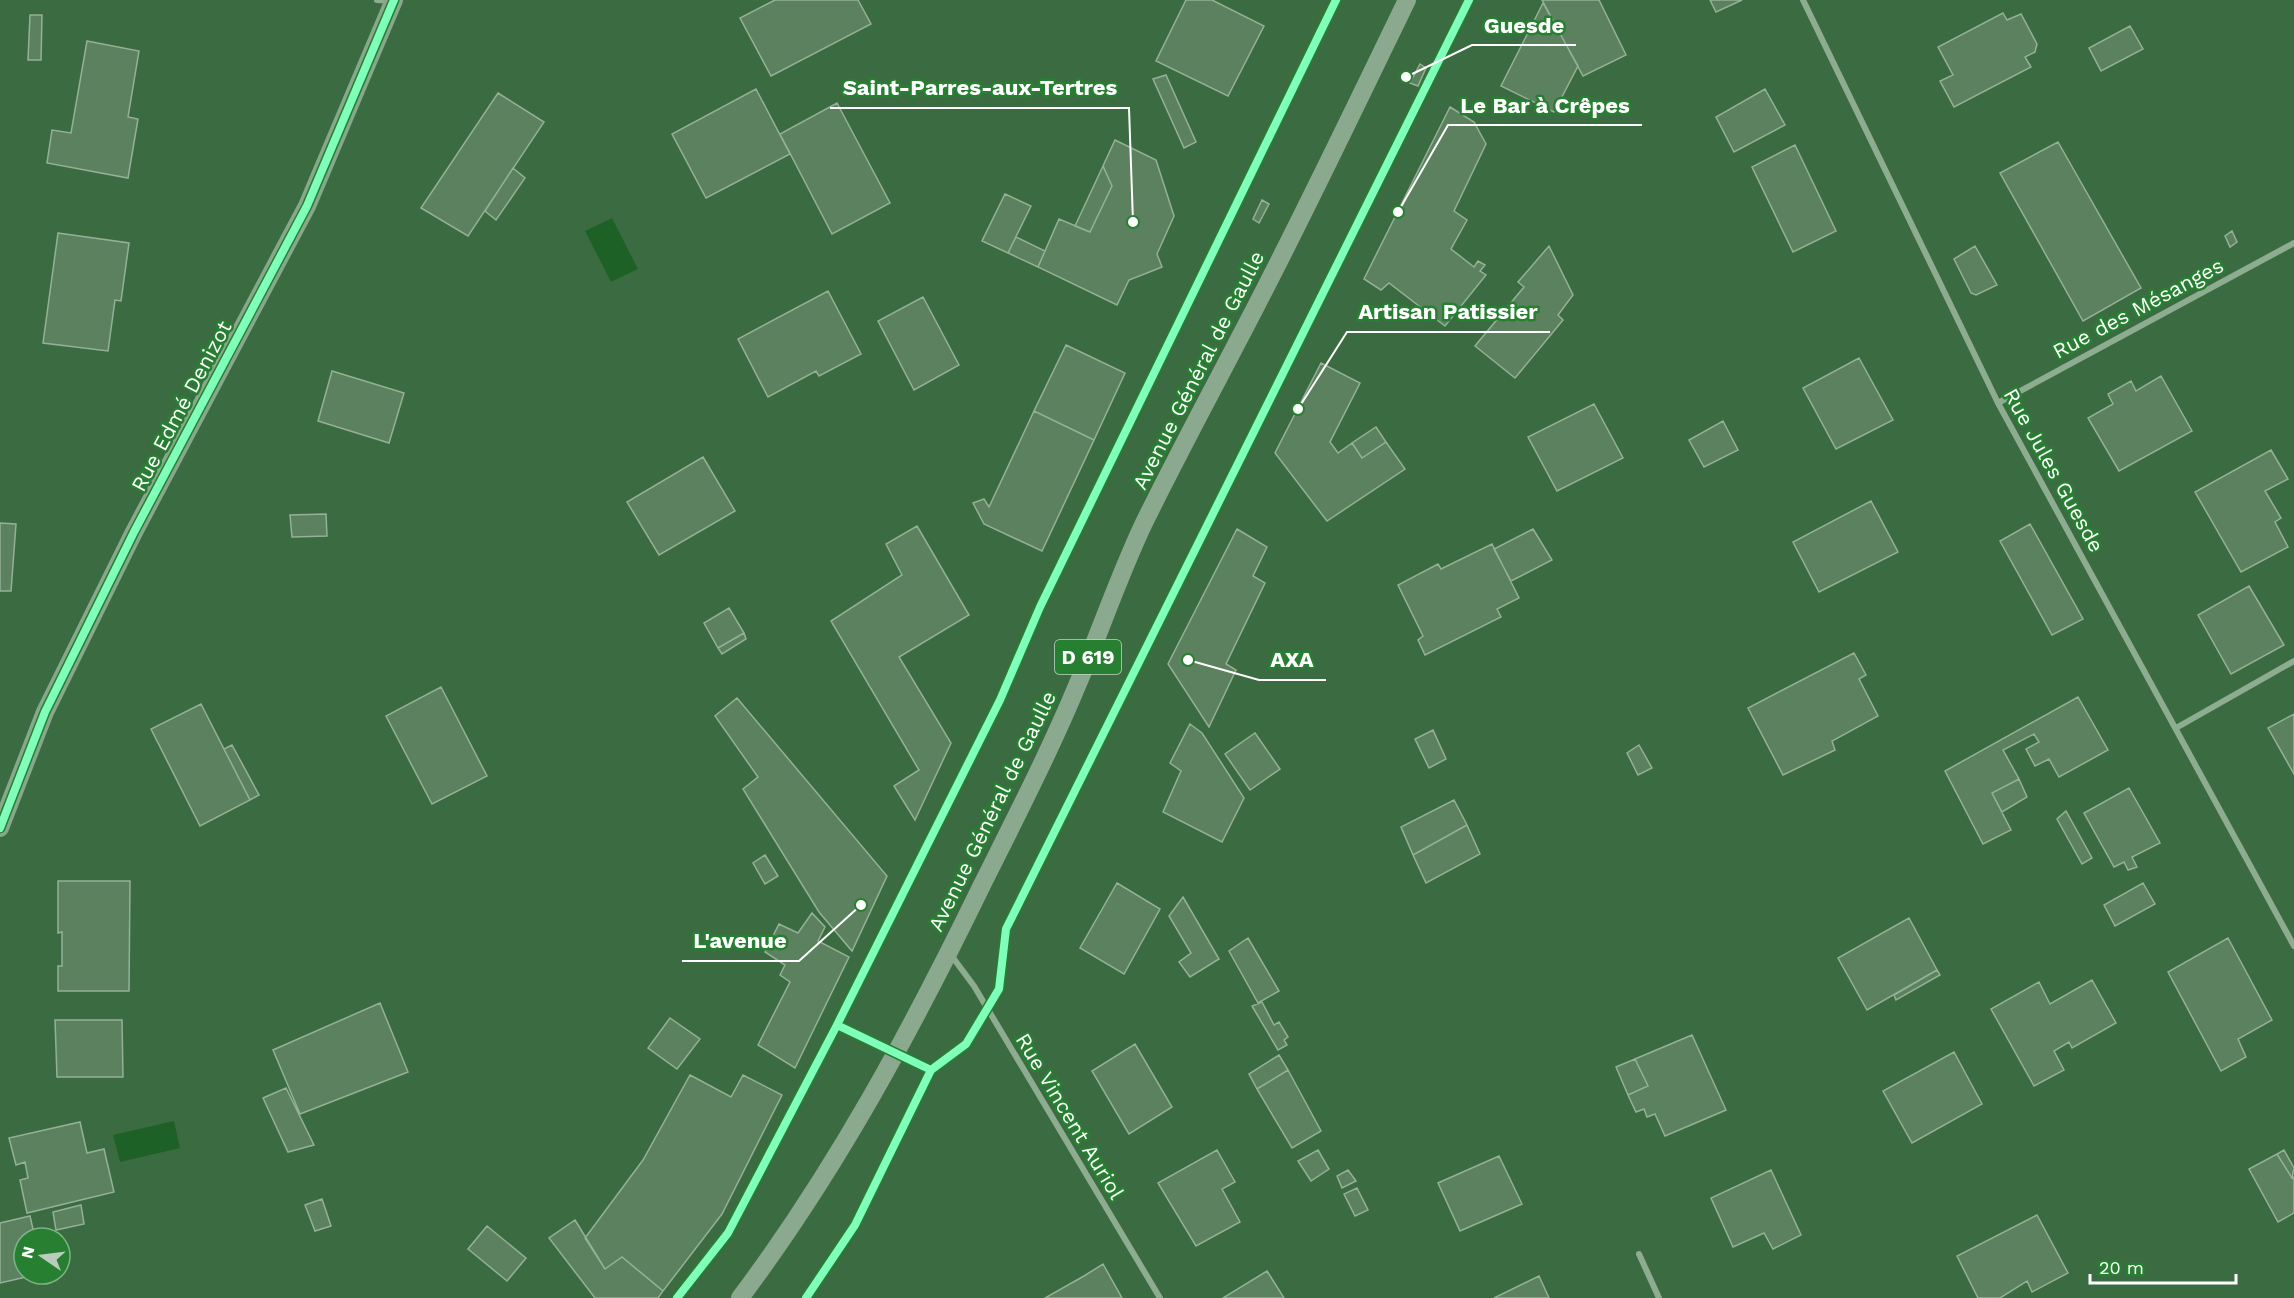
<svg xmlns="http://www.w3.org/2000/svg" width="2294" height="1298" font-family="'Work Sans',sans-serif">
  <rect width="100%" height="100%" fill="#3b6c41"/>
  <path fill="#1e6127" d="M612 218 638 269 611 282 585 231Z
    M174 1121 180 1148 120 1162 113 1135Z"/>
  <path fill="#5c815f" stroke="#94b197" stroke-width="1.5" d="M775 0H858L871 24 771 76 740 18Z
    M1186 0H1212L1264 26 1228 96 1156 61Z
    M1542 0H1599L1626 55 1583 76Z
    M1710 0H1742L1716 12Z
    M1543 3 1578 66 1554 112 1501 86Z
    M2003 13 2007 20 2021 14 2037 44 2035 52 2025 57 2031 67 1954 107 1940 81 1953 75 1938 47Z
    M30 15H42L41 60H28Z
    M2130 26 2143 49 2101 71 2089 48Z
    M87 41 139 51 128 117 138 119 128 178 47 163 52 130 71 133Z
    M1420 64 1426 68 1418 86 1410 83Z
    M1166 75 1196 142 1184 148 1153 79Z
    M756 89 790 154 706 198 672 134Z
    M1765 89 1785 125 1734 152 1716 117Z
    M498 93 544 122 468 236 421 208Z
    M837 103 890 203 832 234 780 134Z
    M1450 107 1474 122 1486 144 1454 211 1467 220 1451 249 1474 267 1478 261 1485 265 1480 271 1486 275 1445 326 1389 283 1381 290 1364 279Z
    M1115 140 1156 160 1174 216 1157 254 1162 267 1129 280 1117 305 1038 267 1059 219 1090 232 1112 186 1103 166Z
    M2058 142 2141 288 2083 321 2000 173Z
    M1795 145 1836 231 1793 252 1752 167Z
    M1103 166 1112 186 1090 232 1075 226Z
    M513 168 525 178 496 220 485 211Z
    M1005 194 1031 206 1008 253 982 241Z
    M1262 200 1269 204 1259 223 1253 219Z
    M2232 231 2237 242 2230 247 2225 236Z
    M58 233 129 243 121 301 115 300 108 351 43 343Z
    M1016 237 1045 251 1038 267 1008 253Z
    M1549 246 1573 295 1558 315 1563 320 1515 378 1475 346 1524 287 1518 282Z
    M1975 246 1997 285 1976 295 1971 293 1954 259Z
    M828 291 861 354 819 376 816 371 768 397 738 339Z
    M923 297 959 365 914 390 878 321Z
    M1066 345 1125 373 1094 440 1034 411Z
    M1859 358 1893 420 1836 449 1803 388Z
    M1321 363 1360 383 1330 442 1338 453 1352 443 1362 458 1386 442 1405 469 1327 521 1275 453Z
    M332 371 404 393 389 443 318 421Z
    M2161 376 2192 431 2119 471 2088 418 2113 404 2108 394 2131 381 2136 391Z
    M1594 404 1623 458 1557 491 1528 437Z
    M1034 411 1094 440 1042 551 984 524 973 503 984 499 989 507Z
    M1723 421 1738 450 1704 467 1689 440Z
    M1376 427 1386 442 1362 458 1352 443Z
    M2271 450 2288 479 2265 491 2281 518 2275 522 2288 547 2241 572 2195 492Z
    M703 457 735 511 659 555 627 502Z
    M1871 501 1898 552 1819 592 1793 542Z
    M326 514 327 536 292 537 290 515Z
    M0 523 16 524 11 591H0Z
    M2030 524 2083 619 2052 635 2000 541Z
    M917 526 969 615 899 657 951 743 915 820 894 786 919 770 831 621 902 575 886 544Z
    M1237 529 1267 547 1253 576 1265 583 1226 664 1236 670 1209 727 1168 664Z
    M1533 529 1552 560 1511 581 1494 549Z
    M1492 544 1519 598 1497 609 1501 617 1425 655 1418 640 1423 636 1398 585 1438 564 1441 569Z
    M2249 586 2284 645 2231 674 2198 615Z
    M729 608 744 633 718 648 704 623Z
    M744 633 746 639 722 654 718 648Z
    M1854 653 1866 675 1859 679 1878 716 1832 741 1835 750 1783 775 1748 708Z
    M441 687 487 776 432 804 386 716Z
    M2078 697 2108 750 2059 777 2049 759 2035 766 2026 749 2039 742 2034 734 2003 750 2019 779 1992 793 2011 830 1983 844 1945 771Z
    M737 698 887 876 852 951 819 912 743 789 758 777 715 716Z
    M201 704 250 800 200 826 151 729Z
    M2294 714V774L2268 728Z
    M1190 724 1202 733 1244 798 1222 842 1163 812 1181 771 1170 763Z
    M1433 730 1446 759 1429 768 1415 739Z
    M1255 733 1280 769 1250 790 1225 754Z
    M232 745 259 795 250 800 224 749Z
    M1639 745 1652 768 1638 775 1627 753Z
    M2019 779 2027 797 2002 812 1992 793Z
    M2129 788 2160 843 2132 857 2137 867 2128 870 2124 862 2114 867 2084 813Z
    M1454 800 1467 825 1413 855 1401 827Z
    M2066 811 2092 858 2082 864 2057 819Z
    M1467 825 1480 854 1426 883 1413 855Z
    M765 855 778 876 765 884 753 863Z
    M58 881H130L129 991H58V966H62V932L58 933Z
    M1117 883 1160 909 1124 974 1080 948Z
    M2143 883 2155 904 2115 926 2104 905Z
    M1183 897 1219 959 1190 977 1179 962 1191 953 1169 916Z
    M812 913 825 927 818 941 849 957 795 1068 758 1045 790 982 780 975 785 965 765 952 779 924 798 933Z
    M1909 918 1937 970 1867 1010 1838 958Z
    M1248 938 1279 991 1258 1003 1229 951Z
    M2228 938 2272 1020 2238 1039 2246 1057 2221 1071 2168 972Z
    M1937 970 1940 975 1896 1000 1894 995Z
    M2092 980 2116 1023 2072 1048 2069 1042 2054 1051 2064 1070 2034 1086 1991 1009 2039 982 2050 1004Z
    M1262 1002 1274 1025 1279 1022 1288 1037 1284 1040 1287 1045 1278 1050 1252 1006Z
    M380 1003 408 1072 300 1114 273 1050Z
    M670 1018 700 1039 677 1069 648 1048Z
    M55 1020H122L123 1077H57Z
    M1692 1035 1726 1110 1665 1136 1655 1114 1647 1117 1644 1109 1636 1112 1628 1095 1648 1086 1635 1059Z
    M1135 1044 1172 1107 1129 1134 1092 1071Z
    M1954 1052 1982 1104 1912 1143 1883 1091Z
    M1279 1055 1288 1070 1257 1089 1249 1074Z
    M1635 1059 1648 1086 1628 1095 1616 1067Z
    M1288 1070 1321 1131 1292 1148 1257 1089Z
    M690 1075 731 1097 743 1075 782 1095 722 1214 663 1291 622 1257 605 1269 585 1238 643 1160Z
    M286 1088 314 1145 288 1152 263 1098Z
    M80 1122 87 1153 104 1149 114 1192 27 1213 20 1180 28 1178 25 1162 16 1165 9 1138Z
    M1217 1150 1235 1182 1222 1189 1240 1222 1196 1246 1158 1183Z
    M1318 1150 1329 1169 1311 1181 1298 1161Z
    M2284 1150 2294 1168 2292 1178 2277 1154Z
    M2277 1154 2292 1178 2294 1177V1213L2278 1222 2249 1169Z
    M1499 1156 1522 1204 1460 1231 1438 1183Z
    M1348 1170 1356 1181 1342 1188 1337 1176Z
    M1771 1170 1801 1235 1773 1249 1764 1233 1733 1247 1711 1198Z
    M1357 1188 1368 1210 1355 1216 1344 1194Z
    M322 1199 331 1226 315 1231 305 1205Z
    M81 1205 84 1224 56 1230 53 1212Z
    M2037 1215 2068 1273 2032 1292 2027 1281 2000 1298H1978L1957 1256Z
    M30 1216 35 1238H24V1274H39L0 1283V1223Z
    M575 1220 605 1269 622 1257 663 1291 658 1298H595L549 1238Z
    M487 1226 526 1258 507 1281 468 1249Z
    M1103 1264 1122 1298H1045L1084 1276Z
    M1267 1271 1284 1298H1223Z
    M1539 1276 1549 1298H1494Z"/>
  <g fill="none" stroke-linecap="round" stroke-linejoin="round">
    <path stroke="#8dac90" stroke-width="6" d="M377 0 392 1
      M1803 0 1998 403 2294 946
      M1998 403 2294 243
      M2176 728 2294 661
      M951 955 974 986 1160 1298
      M1639 1254 1659 1298"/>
    <path stroke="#87a88c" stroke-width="18" d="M0 828 45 712 134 532 307 206 394 0"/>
    <path stroke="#8ba98f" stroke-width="18" d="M740 1298C836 1170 911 1031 981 887 1015 819 1050 751 1079 681 1101 629 1119 576 1143 525 1184 441 1229 360 1271 277 1318 185 1362 93 1407 0"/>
    <g stroke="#278032" stroke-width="11">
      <path id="cycleway" d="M0 828 45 712 134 532 307 206 394 0
        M837 1025 931 1070
        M677 1298 728 1233 837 1025 1000 700 1040 607 1336 0
        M806 1298 855 1225 931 1070 966 1044 999 989 1006 929 1469 0"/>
    </g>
    <use href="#cycleway" stroke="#80ffba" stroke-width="8"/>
  </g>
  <g text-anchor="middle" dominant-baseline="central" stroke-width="5" stroke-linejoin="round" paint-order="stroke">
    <rect fill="#278032" stroke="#bed9c2" stroke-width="1.5" x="1055" y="640" width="66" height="34" rx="4.5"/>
    <g font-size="20" font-weight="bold" fill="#fff">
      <text x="1088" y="657">D 619</text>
    </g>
    <g font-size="21" fill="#fff" stroke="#278032">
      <text transform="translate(2138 308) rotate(-28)">Rue des Mésanges</text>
      <text transform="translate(1198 370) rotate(-63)">Avenue Général de Gaulle</text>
      <text transform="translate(181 406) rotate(-62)">Rue Edmé Denizot</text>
      <text transform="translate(2054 470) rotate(61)">Rue Jules Guesde</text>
      <text transform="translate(992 811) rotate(-64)">Avenue Général de Gaulle</text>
      <text transform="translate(1070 1116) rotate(59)">Rue Vincent Auriol</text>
    </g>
  </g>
  <path fill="none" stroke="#fff" stroke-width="2" d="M1406 77L1472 45H1576M1133 222L1129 108H830M1398 212L1448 125H1642M1298 409L1347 332H1550M1188 660L1259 680H1326M861 905L799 961H682"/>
  <g fill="#fff" stroke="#278032" stroke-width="2">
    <circle cx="1406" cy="77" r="6"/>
    <circle cx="1133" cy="222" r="6"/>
    <circle cx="1398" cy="212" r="6"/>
    <circle cx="1298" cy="409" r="6"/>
    <circle cx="1188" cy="660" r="6"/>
    <circle cx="861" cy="905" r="6"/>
  </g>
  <g font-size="22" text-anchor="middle" font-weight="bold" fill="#fff" stroke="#278032" stroke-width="5" stroke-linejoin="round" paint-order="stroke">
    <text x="1524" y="33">Guesde</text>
    <text x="980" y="95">Saint-Parres-aux-Tertres</text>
    <text x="1545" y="113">Le Bar à Crêpes</text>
    <text x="1448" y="319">Artisan Patissier</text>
    <text x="1292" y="667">AXA</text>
    <text x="740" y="948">L'avenue</text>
  </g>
  <g transform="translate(42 1256) rotate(284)"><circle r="28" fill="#278032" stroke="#7db384" stroke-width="1.5"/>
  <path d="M0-4.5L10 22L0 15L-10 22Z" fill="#baccbc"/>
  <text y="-9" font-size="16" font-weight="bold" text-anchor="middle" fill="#ffffff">N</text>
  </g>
  <path d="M2090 1274v9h146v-9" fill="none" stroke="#ffffff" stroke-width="3"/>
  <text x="2099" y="1274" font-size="18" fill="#ffffff" stroke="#278032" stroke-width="4.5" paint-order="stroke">20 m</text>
</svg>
